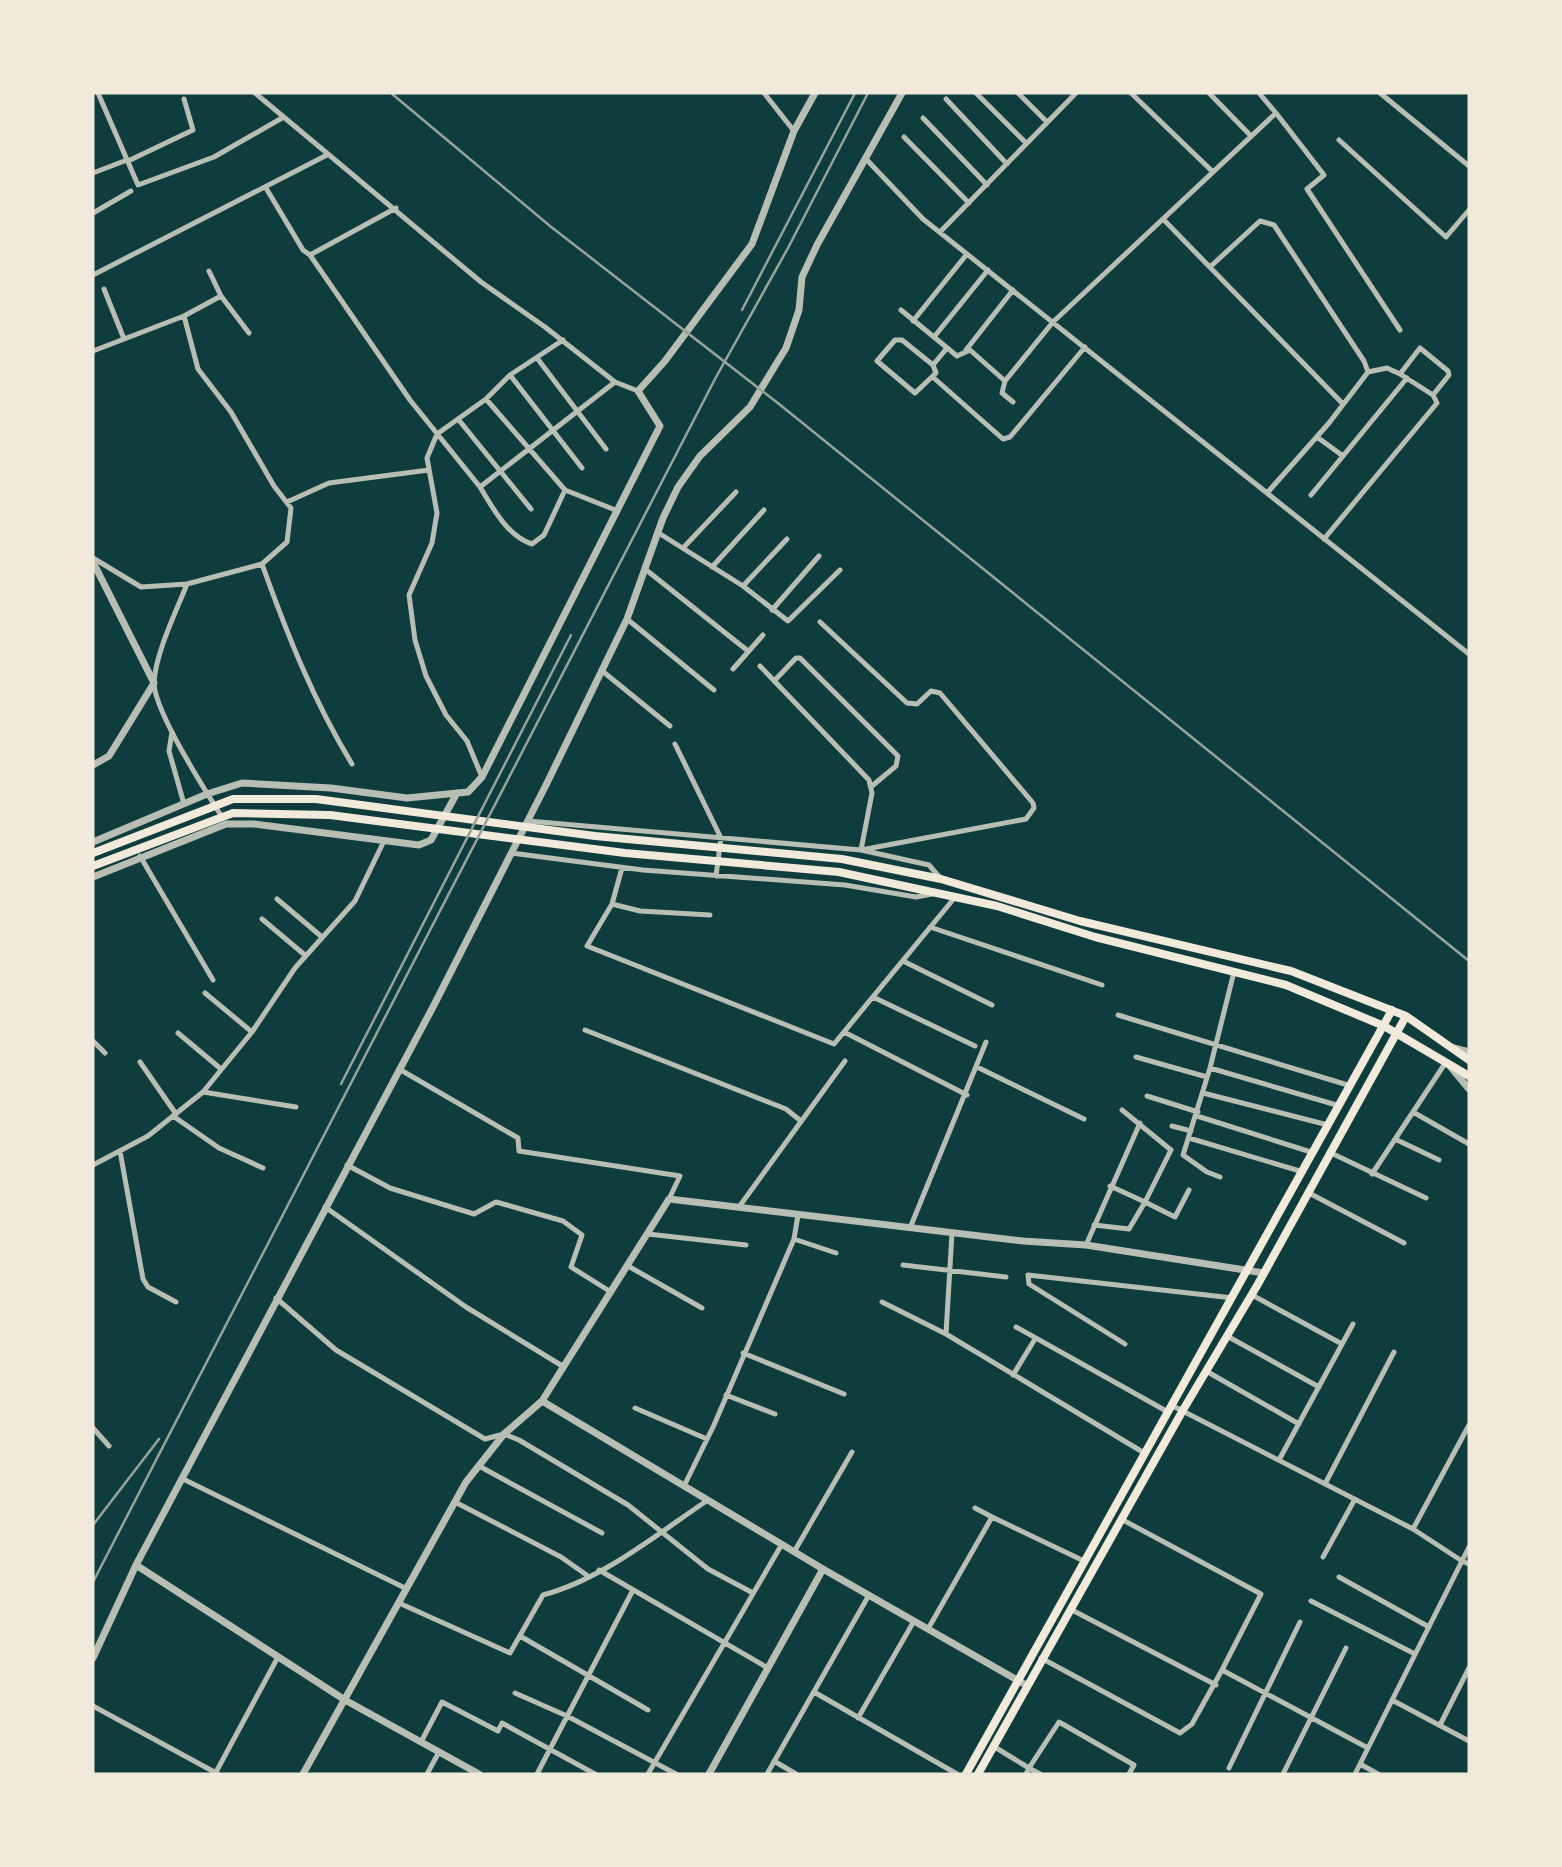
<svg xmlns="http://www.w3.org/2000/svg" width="1562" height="1867" font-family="'Fira Sans',sans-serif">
  <rect width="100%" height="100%" fill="#0f3d3e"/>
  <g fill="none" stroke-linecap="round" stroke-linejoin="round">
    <path stroke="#b8beb3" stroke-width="5" d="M98 93 138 185 214 157 282 118
      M255 93 481 282 545 327 615 382 638 391
      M764 93 794 131
      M976 93 1026 143
      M1018 93 1047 122
      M1131 93 1212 171
      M1209 93 1251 136
      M1380 93 1469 166
      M946 99 1007 164
      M1276 113 1324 175 1307 189 1400 330
      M923 118 987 185
      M904 137 969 203
      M1339 140 1446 237 1469 210
      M866 159 923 219 1469 654
      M128 161 193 130 184 99
      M93 173 127 160
      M266 188 303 250 310 255
      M396 208 310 255 410 400 480 487 615 382
      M93 213 131 191
      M1163 219 1343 404
      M940 232 1076 93
      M1210 267 1260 221 1274 225 1364 361 1368 372 1329 423 1267 493
      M209 271 221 296
      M93 275 327 155
      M104 289 124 339
      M901 310 957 356 970 350 1005 381 1002 393 1013 402
      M184 316 221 296 249 333
      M913 321 967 254
      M934 337 988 270
      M966 350 1013 290
      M93 351 184 316 198 369 231 412 274 486 291 508 287 542 262 564 187 584 141 587 93 558
      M537 358 606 449
      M933 365 902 340H895L877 361 915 393 936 373 933 365 947 348
      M1368 372 1387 368 1400 374
      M510 375 582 468
      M935 379 1003 439 1010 437 1085 347
      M1005 381 1053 322 1276 113 1259 93
      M486 399 510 375 563 340
      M458 419 531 509
      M1317 437 1343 456
      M480 487C493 508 507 536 532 544L544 535 565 490
      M1311 495 1407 378
      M287 502 329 483 429 470
      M657 532 743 586 788 621 840 570
      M1324 539 1437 403 1433 395 1400 374 1420 348 1448 371 1449 375 1433 395
      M683 548 736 492
      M262 564C287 634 313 700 352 764
      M712 567 764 510
      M645 569 748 651
      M187 584C176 612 156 652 154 682 153 709 206 792 222 817
      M743 586 787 539
      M772 610 819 556
      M627 619 714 690
      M820 622 907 703 917 704 931 691 940 693 1033 803 1034 808 1026 819 861 850
      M760 666 869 780 872 793 861 850
      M733 669 763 635
      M601 670 670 726
      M775 680 796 658H800L898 756 896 766 872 786
      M172 732 169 751 184 804
      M675 744 721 838 716 876
      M482 777 467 741 446 715 426 676 415 640 409 595 432 543 437 513 427 458 437 434 486 399 565 490 618 511
      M528 821 861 850 929 865 941 879
      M511 853 643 870 845 885 916 897 932 894
      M140 856 213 980
      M622 868 612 904 587 946 834 1044 956 896
      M277 899 322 937
      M612 904 640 911 710 915
      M262 919 306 956
      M930 927 1102 985
      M903 961 992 1005
      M205 993 252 1032
      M873 997 975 1046
      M1118 1015 1351 1086
      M585 1030 786 1109 801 1121
      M844 1032 967 1095
      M178 1033 221 1069
      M93 1041 105 1053
      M1136 1057 1207 1077
      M140 1062 176 1114
      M977 1067 1084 1119
      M1210 1068 1234 972
      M399 1069 518 1138 519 1151 680 1176 669 1199
      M203 1092 296 1107
      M1203 1093 1328 1125
      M1147 1096 1198 1112
      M1413 1112 1469 1144
      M173 1116 219 1148 263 1168
      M1197 1116 1314 1153
      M1172 1126 1191 1131
      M1189 1138 1303 1172
      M1395 1139 1439 1160
      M120 1151 143 1279 148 1287 176 1302
      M1331 1153 1426 1198
      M93 1165 148 1136 203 1092 252 1032 295 968 355 901 384 841
      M347 1165 390 1188 474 1214 496 1202 563 1221 582 1235 571 1267 611 1292
      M1372 1174 1446 1062
      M1220 1177 1207 1172 1183 1155 1210 1068 1340 1106
      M1110 1186 1145 1202 1171 1150 1122 1110
      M1309 1193 1404 1243
      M325 1207 466 1307 564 1367
      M739 1207 845 1061
      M1094 1225 1129 1229 1145 1202 1175 1217 1189 1190
      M910 1228 986 1042
      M648 1234 746 1245
      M794 1239 836 1253
      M1086 1245 1140 1123
      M903 1265 1006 1277
      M628 1266 702 1308
      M1252 1295 1342 1344
      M276 1298 336 1350 485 1439 504 1434 519 1440 628 1505 708 1569 753 1593
      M882 1302 946 1334 1146 1454
      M1016 1327 1168 1412
      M946 1334 952 1233
      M1227 1336 1319 1387
      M1125 1344 1029 1284 1028 1275 1233 1298
      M743 1353 844 1394
      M1206 1371 1299 1424
      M1013 1375 1035 1339
      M726 1395 775 1414
      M1171 1405 1413 1529
      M635 1408 707 1439
      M93 1428 109 1446
      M1279 1460 1353 1324
      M479 1466 602 1533
      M181 1478 407 1589
      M1325 1484 1394 1352
      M684 1486 714 1425 794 1239 798 1215
      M455 1502 561 1557 588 1576
      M975 1508 992 1517
      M1121 1519 1261 1594 1222 1670 1368 1748
      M1469 1547 1462 1561 1469 1564
      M794 1552 852 1452
      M1323 1557 1355 1499
      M599 1570 768 1668
      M1339 1577 1429 1627
      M1311 1601 1415 1654
      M399 1603 510 1653 543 1595C603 1579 657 1534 708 1500
      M1070 1609 1216 1685
      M928 1629 992 1517 1084 1561
      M520 1636 648 1710
      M1041 1658 1180 1733 1192 1724 1222 1670
      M814 1692 957 1774
      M515 1693 567 1716 676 1774
      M1392 1700 1469 1741
      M93 1706 218 1774
      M858 1718 914 1621
      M1440 1725 1469 1668
      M421 1742 442 1702 498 1731 502 1723 595 1774
      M993 1746 1029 1768 1059 1722 1134 1765 1129 1774
      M774 1761 796 1774
      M1360 1764 1378 1774
      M1229 1768 1300 1622
      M215 1774 278 1657
      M427 1774 439 1752
      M537 1774 633 1590
      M648 1774 782 1544
      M767 1774 869 1595
      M1026 1774 1029 1768 1040 1774
      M1283 1774 1346 1648
      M1355 1774 1462 1561 1413 1529 1469 1425"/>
    <path stroke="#b8beb3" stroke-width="7" d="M93 562 154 683 109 756 93 765
      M93 842 207 794 242 783 331 788 407 798 468 792 482 777 660 426 638 391 665 361 752 244 794 131 815 93
      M93 877 226 824H254L419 845 431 840 457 793
      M1454 1048 1469 1052
      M1449 1065 1469 1089
      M136 1565 345 1700 479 1774
      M93 1658 136 1565 434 1005 546 785 627 619 663 518 678 487 700 456 750 407 786 348 799 310 802 277 817 245 902 93
      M1026 1685 823 1569 542 1401 669 1199 1023 1241 1086 1245 1264 1273
      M303 1774 466 1482 504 1434 542 1401
      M709 1774 823 1569"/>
    <path stroke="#f1e9da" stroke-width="8" d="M93 853 233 799H316L595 836 842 859 941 879 1080 921 1291 971 1406 1016 1469 1060
      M93 866 233 813 330 815 625 853 839 872 997 906 1095 937 1286 985 1384 1026 1469 1076
      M966 1774 1392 1010
      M978 1774 1183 1410 1258 1284 1406 1016"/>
    <path stroke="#97a49c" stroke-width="2.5" d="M391 93 550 226 779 404 1469 961
      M742 310 855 93
      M341 1084 571 635
      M93 1525 159 1439
      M93 1582 715 379 788 248 868 93"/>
  </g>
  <rect width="1562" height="1867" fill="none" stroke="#f1e9da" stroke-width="189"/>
</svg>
